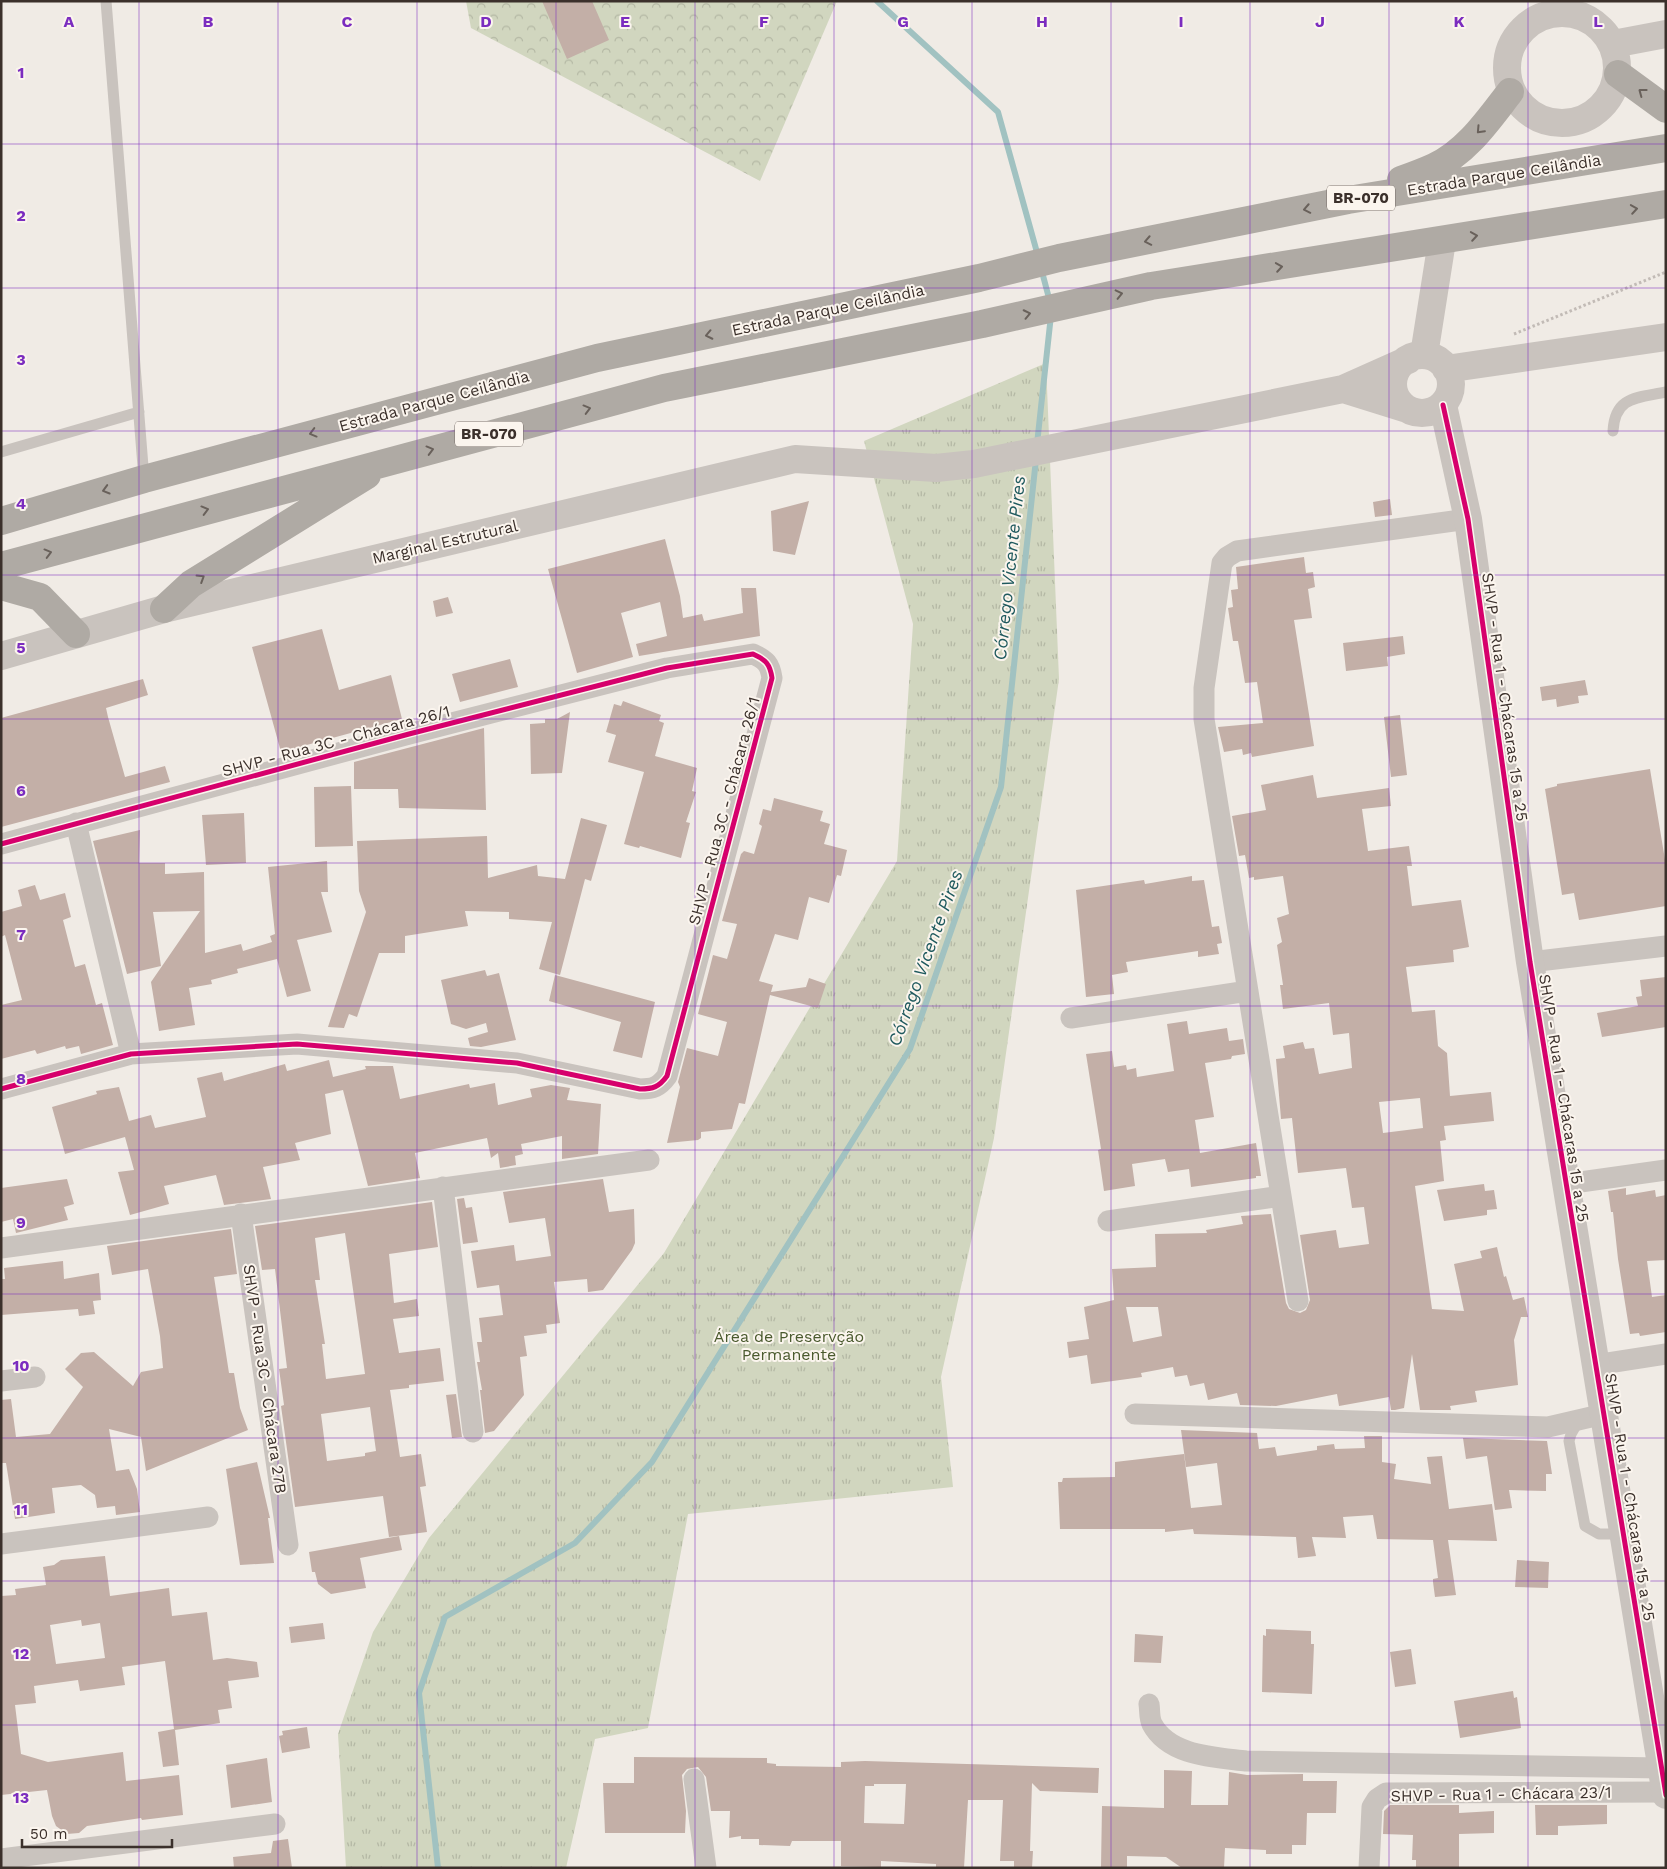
<svg xmlns="http://www.w3.org/2000/svg" width="1667" height="1869" font-family="'Work Sans',sans-serif">
  <defs>
    <pattern id="forest-crowns" width="20" height="18" patternUnits="userSpaceOnUse" patternTransform="scale(1.25)"><rect width="20" height="18" fill="#d1d6bf"/><path d="M2 6a3 3 0 1 1 6 0M12 15a3 3 0 1 1 6 0" fill="none" stroke="#b4b8a4"/></pattern>
    <pattern id="park-tufts" width="24" height="20" patternUnits="userSpaceOnUse" patternTransform="scale(1.25)"><rect width="24" height="20" fill="#d1d6bf"/><path d="M3 7l-1-3M5 7V3M7 7l1-3M15 17l-1-3M17 17v-4M19 17l1-3" fill="none" stroke="#b4b8a4"/></pattern>
  </defs>
  <rect width="100%" height="100%" fill="#f0ebe5"/>
  <path fill="url(#forest-crowns)" d="M466 1H837L760 181 471 28Z"/>
  <path fill="url(#park-tufts)" d="M1046 363 1059 679 994 1138 941 1377 953 1487 688 1514 648 1728 595 1739 566 1868H346L338 1734 373 1632 429 1538 664 1253 897 861 913 624 864 441Z"/>
  <g fill="none" stroke-linecap="round" stroke-linejoin="round">
    <path stroke="#a1c2c1" stroke-width="6" d="M877 1 998 112 1038 256
      M1041 268 1050 302
      M1037 444 1051 315
      M438 1868 419 1693 445 1617 575 1543 652 1462 910 1049 1001 787 1036 459"/>
  </g>
  <path fill="#c3afa7" fill-rule="evenodd" d="M542 1H592L609 40 567 59Z
    M1390 499 1392 515 1375 517 1373 502Z
    M809 501 795 555 773 551 771 511Z
    M665 539 680 596 683 618 702 614 704 621 743 613 741 588H756L760 636 639 656 636 644 667 636 660 602 621 613 633 657 577 673 548 569Z
    M1304 557 1306 573 1313 572 1315 587 1308 589 1312 618 1294 620 1314 746 1252 757 1251 753 1243 755 1242 749 1224 752 1218 727 1263 723 1257 682 1245 683 1238 641H1233L1228 608 1233 607 1231 590 1238 589 1236 567Z
    M448 597 453 613 436 617 433 601Z
    M322 629 339 690 391 675 402 719 281 752 252 647Z
    M1403 636 1405 654 1387 657 1388 666 1346 671 1343 643Z
    M510 659 518 687 460 702 452 674Z
    M143 679 148 695 106 708 108 717 125 777 165 766 170 782 1 827V718Z
    M1585 680 1588 695 1578 696 1579 703 1557 707 1556 699 1542 701 1540 687Z
    M623 701 661 715 659 721 664 723 655 756 697 768 692 791 696 792 686 822 690 823 681 858 640 846 639 848 624 844 644 772 608 762 616 735 606 732 614 704 621 706Z
    M570 712 562 773 531 774 530 724 545 723V719H557Z
    M1400 715 1407 775 1391 777 1384 717Z
    M484 728 486 810 399 808 398 789H354V762Z
    M1650 769 1666 866V906L1579 920 1574 893 1562 895 1545 789 1557 786V784Z
    M1313 775 1317 798 1389 788 1391 806 1362 809 1368 851 1409 846 1412 866H1407L1412 906 1461 900 1469 947 1453 950 1454 962 1406 967 1412 1012 1435 1010 1438 1046 1447 1053 1450 1096 1491 1092 1494 1121 1444 1126 1446 1140 1440 1141 1444 1181 1415 1186 1432 1309 1464 1311 1454 1264 1482 1258 1480 1251 1497 1247 1504 1277 1506 1276 1513 1300 1524 1297 1528 1317H1521L1514 1340 1518 1385 1475 1391 1477 1402 1450 1406 1451 1410H1420L1412 1354 1404 1408 1395 1410H1391L1389 1397 1339 1406 1337 1394 1276 1406 1240 1405 1237 1393 1208 1400 1204 1383 1190 1386 1187 1375 1175 1377 1173 1367 1141 1373 1142 1377 1091 1384 1087 1355 1069 1358 1067 1342 1089 1339 1084 1307 1114 1300 1112 1269 1156 1267 1155 1234 1207 1233 1206 1230 1243 1224 1241 1216 1271 1214 1286 1303 1289 1309 1300 1313 1306 1310 1310 1300 1300 1235 1336 1230 1339 1248 1369 1244 1364 1207 1352 1208 1346 1168 1298 1173 1292 1118 1281 1119 1276 1059 1285 1058 1283 1046 1303 1042 1305 1049 1314 1048 1319 1074 1352 1068 1349 1033 1333 1035 1329 1003 1283 1009 1280 985H1283L1277 945 1282 942 1277 918 1289 914 1283 876 1254 880V877L1249 878 1245 855 1239 856 1232 816 1266 810 1261 785ZM1420 1098 1423 1128 1383 1133 1379 1102ZM1126 1307H1158L1162 1336 1133 1342Z
    M351 786 353 846 315 847 314 787Z
    M774 798 823 811 820 821 830 824 824 844 847 850 841 876 837 875 829 903 809 897 798 940 775 934 759 981 773 985 771 992 806 987 809 978 826 984 818 1008 770 995 745 1104 739 1103 732 1129 701 1132V1138L698 1140 667 1143 680 1087 678 1082 687 1048 718 1056 727 1022 698 1014 713 955 727 959 732 942 737 924 722 921 741 854 744 851 754 854 762 826 759 824 763 809 771 811Z
    M244 813 246 863 206 865 202 815Z
    M581 818 607 825 591 881 585 879 560 975 539 969 552 922 509 919V912L465 911 468 926 405 936V953H379L357 1017 349 1014 344 1028 328 1027 366 912 359 891 357 841 487 836 488 878 537 865 538 876 565 879Z
    M140 830 139 863H165V874L204 872 205 953 241 944 243 951 272 942 270 936 275 934 268 867 327 861 328 892H321L332 932 297 940 311 991 287 997 277 959 237 969 238 973 211 980 212 984 189 988 195 1025 159 1031 151 982 200 911 153 912 161 966 127 974 93 841Z
    M1192 876V881L1204 880 1212 927 1219 926 1222 943 1217 944 1219 954 1198 957V951L1126 962 1128 972 1112 975 1114 994 1086 997 1076 890 1144 880 1145 884Z
    M35 885 40 900 65 893 71 917 63 920 75 967 85 964 96 1005 102 1003 113 1045 81 1054 79 1046 66 1049 65 1046 37 1054 35 1050 1 1059V1005L22 1000 5 935 1 937V912L22 906 18 890Z
    M485 970 487 976 499 973 516 1040 481 1047 470 1046 468 1038 488 1032 486 1023 466 1029 451 1024 441 980Z
    M555 975 655 1002 642 1058 613 1051 621 1022 549 1001Z
    M1666 977V1027L1602 1037 1597 1013 1638 1006 1636 997 1642 996 1640 980Z
    M1187 1021 1189 1034 1227 1028 1229 1041 1243 1039 1245 1054 1232 1056 1231 1059 1205 1063 1214 1117 1195 1120 1200 1153 1256 1143 1261 1176H1256V1178L1191 1187 1189 1169 1168 1172 1165 1159 1132 1164 1135 1186 1104 1191 1098 1150 1101 1149 1086 1054 1112 1051 1114 1067 1126 1065 1127 1070 1136 1068 1137 1077 1174 1071 1167 1024Z
    M329 1060 333 1077 366 1069 365 1066H393L400 1099 469 1084 470 1088 495 1083 498 1105 532 1097 530 1089 551 1085 570 1088 567 1100 601 1104 598 1154 562 1159V1136L521 1144 523 1154 515 1156 516 1165 500 1168 498 1153 491 1158 487 1138 415 1153 420 1178 368 1186 343 1090 325 1094 331 1134 295 1143 300 1160 263 1167 271 1199 224 1205 216 1175 164 1186 169 1204 130 1215 118 1172 134 1170 125 1137 65 1154 52 1107 97 1094 96 1091 119 1087 129 1121 151 1115 155 1128 206 1117 197 1078 222 1072 224 1081 285 1064 287 1071Z
    M67 1179 74 1204 64 1207 68 1220 16 1233 13 1219 1 1222V1188Z
    M603 1179 609 1212 634 1209 635 1243 632 1250 603 1290 588 1292 587 1279 554 1282 560 1323 546 1325 547 1333 524 1336 527 1356 520 1357 524 1395 494 1431 485 1433 480 1390H482L477 1362H480L477 1342H482L479 1318 503 1315 499 1285 477 1288 471 1251 514 1245 516 1261 551 1256 545 1218 509 1223 503 1192Z
    M1484 1184 1485 1191 1494 1190 1497 1209 1487 1210V1215L1444 1221 1437 1190Z
    M1626 1188V1195L1655 1190 1656 1197 1666 1195V1260L1647 1261 1652 1297 1666 1295V1332L1640 1336 1639 1333 1630 1334 1618 1259 1613 1212H1611L1608 1191Z
    M464 1198 466 1208 472 1207 478 1242 463 1244 457 1199Z
    M432 1202 438 1247 389 1254 394 1303 417 1299 419 1316 393 1319 399 1353 440 1348 444 1381 409 1385V1388L390 1390 400 1457 421 1454 426 1486 420 1487 427 1532 389 1537 383 1496 295 1507 281 1406 284 1405 279 1369 287 1368 275 1269 262 1270 255 1226ZM345 1233 365 1374 326 1379 322 1344H325L315 1280H320L315 1238ZM370 1407 376 1451 365 1453V1456L327 1461 321 1414Z
    M231 1229 237 1274 214 1277 229 1373H234L240 1408 248 1430 146 1471 141 1437 109 1429 116 1471 129 1469 137 1489 140 1512 116 1515 115 1506 97 1508 95 1495 81 1485 52 1488 55 1513 15 1519 6 1463H1V1400L11 1399 16 1437 50 1434 83 1387 65 1369 81 1353 94 1352 133 1386 141 1372 163 1368 160 1336 148 1269 112 1275 107 1246Z
    M63 1261 64 1279 99 1273 101 1300 93 1301 95 1314 79 1316 78 1309 1 1315V1279H5L4 1268Z
    M456 1394 462 1437 452 1438 446 1395Z
    M1181 1430 1257 1433 1259 1449 1275 1447 1277 1456 1317 1450V1446L1334 1444 1335 1449 1365 1448 1364 1436H1382V1462L1396 1464 1394 1479 1431 1484 1427 1457 1442 1456 1449 1509 1492 1504 1497 1541 1448 1540 1456 1595 1435 1597 1433 1582V1579L1438 1578 1433 1540 1377 1539 1373 1515 1343 1517 1346 1538 1312 1537 1316 1556 1298 1558 1296 1537 1194 1534 1193 1529 1165 1532V1529H1060L1058 1482H1062L1063 1478 1115 1477V1462L1184 1454 1191 1508 1222 1505 1217 1463 1186 1467Z
    M1463 1438 1547 1441 1552 1474H1546V1491L1509 1490 1512 1508 1495 1510 1487 1456 1466 1459Z
    M257 1462 270 1518H268L274 1563 240 1565 226 1469Z
    M399 1536 402 1550 360 1558 366 1588 331 1594 318 1584 315 1572H312L309 1552Z
    M105 1556 110 1596 169 1588 172 1616 207 1612 213 1660 227 1658 257 1662 259 1677 228 1681 232 1708 218 1710 220 1723 175 1730 179 1765 163 1767 158 1732 174 1729 165 1661 122 1667 125 1685 80 1691 78 1680 34 1686 36 1703 15 1705 21 1754 48 1762 123 1752 126 1781 179 1775 183 1815 142 1820 141 1818 87 1826 79 1833 67 1834 56 1826 52 1816 47 1790 1 1795V1596L16 1595 15 1589 46 1585 43 1567 54 1565 61 1560ZM81 1620 82 1626 100 1623 105 1658 56 1664 50 1625Z
    M1517 1560 1549 1562 1548 1588 1515 1587Z
    M323 1623 325 1639 291 1643 289 1627Z
    M1266 1629 1311 1631V1644H1314L1312 1694 1262 1692 1263 1635 1266 1636Z
    M1135 1634 1163 1636 1161 1663 1134 1662Z
    M1411 1649 1416 1684 1395 1687 1390 1652Z
    M1513 1691 1514 1698 1517 1697 1521 1728 1460 1738 1454 1701Z
    M307 1727 310 1748 282 1753 279 1736 283 1735 282 1731Z
    M634 1757 767 1758V1763L776 1764V1766L841 1767V1762L865 1761 1099 1768 1098 1793 1040 1791 1032 1783 1030 1851H1033L1032 1868H1014V1861H1000L1003 1800H968L964 1868H936V1864L881 1861V1867L841 1866V1841H792L790 1846 759 1845V1839H741V1836L729 1838 730 1811H711L706 1777 698 1767 687 1769 682 1775 686 1811 685 1833H605L603 1783H634ZM874 1784H906L904 1824 864 1823 865 1786H874Z
    M267 1758 272 1802 231 1808 226 1765Z
    M1164 1770 1192 1771 1191 1805H1228L1229 1772 1247 1775 1303 1774V1781H1337L1336 1813H1307L1306 1845H1292V1854H1266V1850L1225 1848 1224 1868H1182L1166 1857 1127 1856V1868L1101 1867 1102 1806 1164 1808Z
    M1390 1805H1459V1813L1494 1811V1833L1459 1834V1868H1416V1860H1412L1413 1835 1383 1834 1384 1811Z
    M1535 1805H1607V1824L1558 1826V1835H1536Z
    M288 1839 292 1868H234L233 1857 271 1853 273 1841Z"/>
  <g fill="none" stroke-linecap="round" stroke-linejoin="round">
    <path stroke="#c2bbb6" stroke-width="3" stroke-dasharray="2.5 2.5" stroke-linecap="butt" d="M1514 334 1666 272"/>
    <path stroke="#c9c3be" stroke-width="11" d="M106 1 144 479
      M1613 431C1615 396 1637 398 1666 392
      M1 452 139 412
      M1579 1420 1571 1434 1569 1441 1585 1526 1599 1534H1623"/>
    <path stroke="#c9c3be" stroke-width="21" d="M76 823 131 1054
      M1 844 409 734 667 668 753 654C766 660 770 664 772 678L667 1076C659 1087 653 1089 640 1089L517 1063 297 1044 131 1054 1 1089
      M1530 962 1666 946
      M1071 1018 1248 991
      M1566 1184 1666 1170
      M443 1187 473 1432
      M241 1214 288 1545
      M1108 1221 1281 1196
      M1 1248 649 1160
      M1298 1301 1204 719V688L1222 563 1227 557 1237 551 1468 519
      M1595 1365 1666 1354
      M1 1381 35 1377
      M1135 1414 1548 1427 1604 1414
      M1 1544 208 1517
      M1149 1704C1150 1710 1149 1718 1152 1724 1169 1756 1214 1757 1246 1761L1661 1768
      M694 1779 706 1868
      M1 1859 275 1824
      M1369 1868 1372 1807 1377 1799 1386 1793 1665 1792"/>
    <path stroke="#c9c3be" stroke-width="28" d="M1507 68a55 55 0 1 1 110 0a55 55 0 1 1-110 0Z
      M1613 44 1666 34
      M1424 355 1442 241
      M1393 384a29 29 0 1 1 58 0a29 29 0 1 1-58 0Z
      M1446 369 1666 337
      M1343 389 1407 409
      M1443 405 1468 519 1530 962 1666 1795
      M1 656 164 609 795 459 936 468 974 464 1343 389 1408 360"/>
    <path stroke="#afaaa4" stroke-width="28" d="M1618 74 1666 109
      M1401 180C1412 176 1423 172 1434 167 1467 152 1489 119 1510 92
      M1 521 144 479 597 358 979 278 1059 258 1348 200 1666 148
      M1 566 664 388 982 324 1151 286 1666 204
      M1 586 40 597 76 634
      M164 609 191 584 367 475"/>
    <g stroke="#fbf5ee" stroke-width="8">
      <path id="cycleway" d="M1443 405 1468 519 1530 962 1666 1795
        M1 844 409 734 667 668 753 654C766 660 770 664 772 678L667 1076C659 1087 653 1089 640 1089L517 1063 297 1044 131 1054 1 1089"/>
    </g>
    <use href="#cycleway" stroke="#d6006c" stroke-width="5"/>
  </g>
  <defs><path id="oneway-chevron" d="M-2-3.5L2.5 0L-2 3.5" fill="none" stroke-width="1.6" stroke-linecap="round" stroke-linejoin="round" transform="scale(1.25)"/></defs>
  <g stroke="#69615b">
    <use href="#oneway-chevron" transform="translate(1642 92) rotate(-143)"/>
    <use href="#oneway-chevron" transform="translate(1480 130) rotate(133)"/>
    <use href="#oneway-chevron" transform="translate(1307 209) rotate(169)"/>
    <use href="#oneway-chevron" transform="translate(1634 209) rotate(-9)"/>
    <use href="#oneway-chevron" transform="translate(1474 236) rotate(-9)"/>
    <use href="#oneway-chevron" transform="translate(1148 241) rotate(169)"/>
    <use href="#oneway-chevron" transform="translate(1279 267) rotate(-9)"/>
    <use href="#oneway-chevron" transform="translate(1119 294) rotate(-13)"/>
    <use href="#oneway-chevron" transform="translate(1027 314) rotate(-12)"/>
    <use href="#oneway-chevron" transform="translate(709 335) rotate(168)"/>
    <use href="#oneway-chevron" transform="translate(587 409) rotate(-15)"/>
    <use href="#oneway-chevron" transform="translate(313 433) rotate(165)"/>
    <use href="#oneway-chevron" transform="translate(430 450) rotate(-15)"/>
    <use href="#oneway-chevron" transform="translate(106 490) rotate(164)"/>
    <use href="#oneway-chevron" transform="translate(205 510) rotate(-15)"/>
    <use href="#oneway-chevron" transform="translate(48 553) rotate(-15)"/>
    <use href="#oneway-chevron" transform="translate(201 578) rotate(-32)"/>
  </g>
  <path fill="none" stroke="#7b2cbf" stroke-width="1" stroke-opacity="0.55" d="M139 1V1868M278 1V1868M417 1V1868M556 1V1868M695 1V1868M834 1V1868M972 1V1868M1111 1V1868M1250 1V1868M1389 1V1868M1528 1V1868M1 144H1666M1 288H1666M1 431H1666M1 575H1666M1 719H1666M1 863H1666M1 1006H1666M1 1150H1666M1 1294H1666M1 1438H1666M1 1581H1666M1 1725H1666"/>
  <g text-anchor="middle" dominant-baseline="central" stroke-width="4" stroke-linejoin="round" paint-order="stroke">
    <g fill="#fbf5ee" stroke="#756b66" stroke-width="1">
      <rect x="1327" y="185.5" width="68" height="25" rx="4"/>
      <rect x="455" y="421.5" width="68" height="25" rx="4"/>
    </g>
    <g font-size="15" font-weight="bold" fill="#3b302b">
      <text x="1361" y="198">BR-070</text>
      <text x="489" y="434">BR-070</text>
    </g>
    <g font-size="16" fill="#3b302b" stroke="#fbf5ee">
      <text transform="translate(1504 175) rotate(-9)">Estrada Parque Ceilândia</text>
      <text transform="translate(828 310) rotate(-12)">Estrada Parque Ceilândia</text>
      <text transform="translate(434 401) rotate(-15)">Estrada Parque Ceilândia</text>
      <text transform="translate(445 542) rotate(-13)">Marginal Estrutural</text>
      <text transform="translate(1505 697) rotate(82)">SHVP - Rua 1 - Chácaras 15 a 25</text>
      <text transform="translate(336 741) rotate(-15)">SHVP - Rua 3C - Chácara 26/1</text>
      <text transform="translate(724 811) rotate(-75)">SHVP - Rua 3C - Chácara 26/1</text>
      <text transform="translate(1564 1098) rotate(81)">SHVP - Rua 1 - Chácaras 15 a 25</text>
      <text transform="translate(265 1379) rotate(82)">SHVP - Rua 3C - Chácara 27B</text>
      <text transform="translate(1630 1497) rotate(81)">SHVP - Rua 1 - Chácaras 15 a 25</text>
      <text transform="translate(1501 1794) rotate(-1)">SHVP - Rua 1 - Chácara 23/1</text>
    </g>
    <g font-size="16" fill="#4a5a2e" stroke="#fbf5ee">
      <text x="789" y="1336">Área de Preservção<tspan x="789" dy="18">Permanente</tspan></text>
    </g>
    <g font-size="18" font-style="italic" fill="#1f5a5e" stroke="#fbf5ee">
      <text transform="translate(1009 568) rotate(-84)">Córrego Vicente Pires</text>
      <text transform="translate(925 958) rotate(-70)">Córrego Vicente Pires</text>
    </g>
  </g>
  <g font-size="16" text-anchor="middle" font-weight="bold" fill="#7b2cbf" stroke="#fbf5ee" stroke-width="4" stroke-linejoin="round" paint-order="stroke">
    <text x="69" y="27">A</text>
    <text x="208" y="27">B</text>
    <text x="347" y="27">C</text>
    <text x="486" y="27">D</text>
    <text x="625" y="27">E</text>
    <text x="764" y="27">F</text>
    <text x="903" y="27">G</text>
    <text x="1042" y="27">H</text>
    <text x="1181" y="27">I</text>
    <text x="1320" y="27">J</text>
    <text x="1459" y="27">K</text>
    <text x="1598" y="27">L</text>
    <text x="21" y="78">1</text>
    <text x="21" y="221">2</text>
    <text x="21" y="365">3</text>
    <text x="21" y="509">4</text>
    <text x="21" y="653">5</text>
    <text x="21" y="796">6</text>
    <text x="21" y="940">7</text>
    <text x="21" y="1084">8</text>
    <text x="21" y="1228">9</text>
    <text x="21" y="1371">10</text>
    <text x="21" y="1515">11</text>
    <text x="21" y="1659">12</text>
    <text x="21" y="1803">13</text>
  </g>
  <rect width="1667" height="1869" fill="none" stroke="#3b302b" stroke-width="5"/>
  <path d="M22 1839v8h150v-8" fill="none" stroke="#3b302b" stroke-width="2.5"/>
  <text x="30" y="1839" font-size="15" fill="#3b302b" stroke="#fbf5ee" stroke-width="4" paint-order="stroke">50 m</text>
</svg>
